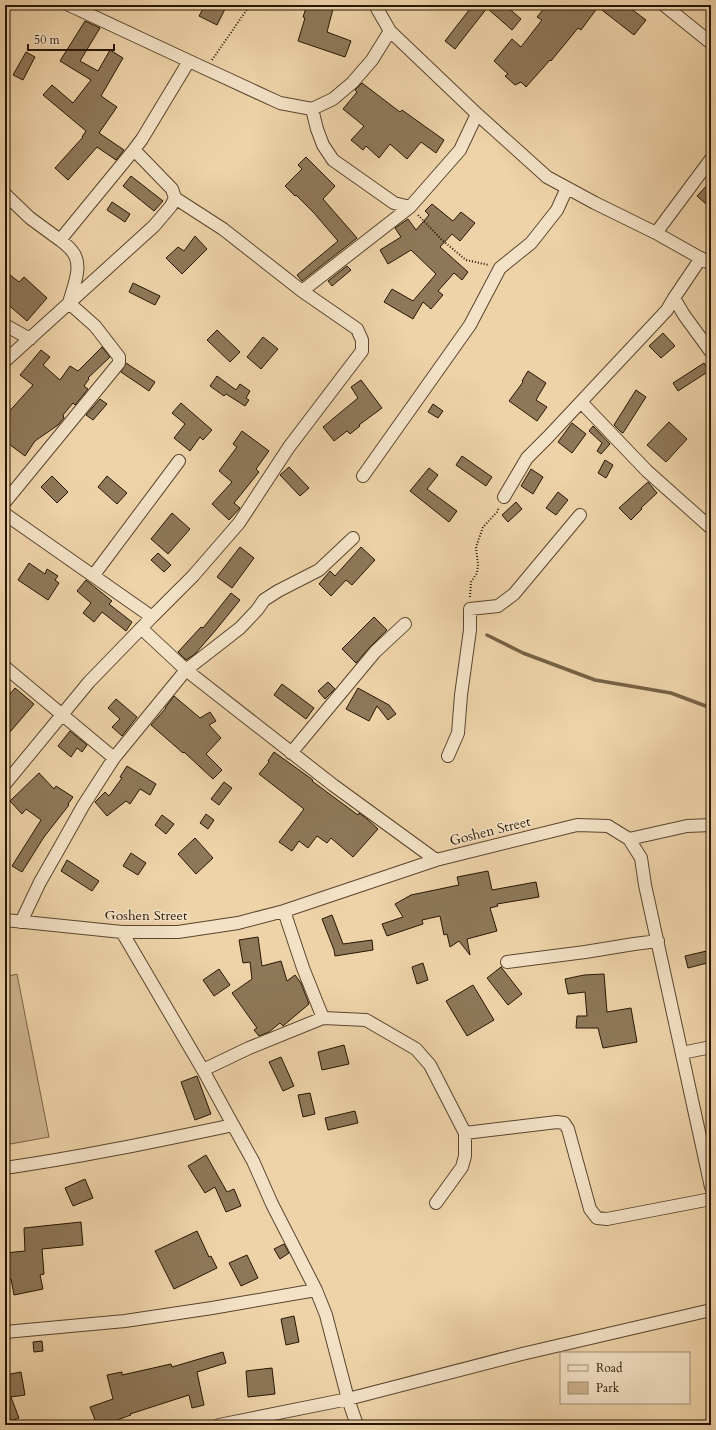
<svg xmlns="http://www.w3.org/2000/svg" width="716" height="1430" font-family="Cardo,serif">
  <rect width="100%" height="100%" fill="#eed3a9"/>
  <filter id="stains"><feTurbulence type="fractalNoise" baseFrequency=".005" numOctaves="4"/><feColorMatrix values="0 0 0 0 .2 0 0 0 0 .09 0 0 0 0 .02 0 0 0 .5 -.17"/></filter>
  <radialGradient id="worn" r=".72"><stop offset=".6" stop-color="#630" stop-opacity="0"/><stop offset="1" stop-color="#630" stop-opacity=".3"/></radialGradient>
  <path fill="#ccb38d" stroke="#7a6448" d="M17 974 49 1137 5 1145V977Z"/>
  <g fill="none" stroke-linecap="round" stroke-linejoin="round">
    <path stroke="#766144" stroke-width="3.5" d="M487 635 523 653 595 680 671 693 711 708"/>
  </g>
  <path fill="#8e7859" stroke="#271602" d="M205 5H227L217 25 199 16Z
    M307 5H334L327 32 351 41 345 57 298 41 305 18 303 17Z
    M473 5H505L521 19 512 30 487 8 455 49 445 41Z
    M547 5H626L646 20 634 35 598 7 581 30 578 28 551 61 550 60 526 87 521 82 515 85 505 76 508 74 494 61 512 39 521 47 542 20 537 17Z
    M85 21 100 28 80 61 98 71 110 50 123 58 101 96 117 107 99 133 124 150 116 160 97 147 68 180 55 168 83 137H82L86 131 43 95 52 85 73 103 91 80 60 61Z
    M26 52 35 57 23 80 13 75Z
    M362 83 400 112 402 110 444 140 436 153 421 142 407 159 390 144 379 158 366 146 363 150 351 140 364 126 343 109 357 92 355 90Z
    M306 157 335 186 323 199 357 238 302 281 297 275 338 241 314 213 296 195 295 196 285 186 302 169 298 165Z
    M131 176 163 201 154 211 123 186Z
    M711 181V198L706 204 697 196Z
    M112 202 130 214 125 222 107 210Z
    M432 204 453 221 461 212 475 223 460 241 452 234 440 247 468 272 462 280 454 273 438 291 443 295 431 309 423 302 413 319 384 302 392 289 413 301 436 274 411 250 388 264 380 250 401 237 395 228 408 219 416 230 429 215 425 211Z
    M195 236 207 249 182 274 166 258 178 247 184 251Z
    M347 266 351 270 332 286 328 281Z
    M5 271 19 282 24 277 47 298 27 321 5 302Z
    M133 283 160 296 155 305 129 292Z
    M217 330 240 352 230 362 207 340Z
    M663 333 675 346 661 358 649 346Z
    M263 337 278 349 261 369 247 357Z
    M102 347 110 357 88 378 89 379 84 386 88 389 75 405 73 403 63 415 64 418 58 425 35 441 25 456 5 441V416L33 385 20 375 41 350 50 357 43 365 60 380 70 366 78 371Z
    M126 363 155 382 149 391 121 372Z
    M704 363 709 371 678 391 673 383Z
    M528 371 546 383 536 400 547 407 537 421 509 401 523 382 522 381Z
    M217 376 236 390 240 384 250 391 246 398 249 400 245 406 226 394 224 396 210 386Z
    M361 380 382 408 359 425 360 426 350 434 347 431 334 441 323 427 358 398 351 387Z
    M636 390 646 397 623 433 621 432 614 425Z
    M100 399 107 404 93 420 86 415Z
    M181 403 212 430 203 440 200 437 190 451 174 438 185 424 172 413Z
    M433 404 443 411 438 418 428 412Z
    M669 422 687 439 666 462 647 445Z
    M572 423 586 434 572 453 558 442Z
    M593 426 610 444 601 454 597 451 602 443 589 431Z
    M242 431 269 451 256 469 259 472 234 503 240 508 229 520 212 504 232 482 219 471 237 447 233 444Z
    M462 456 492 477 486 486 456 465Z
    M605 460 613 465 606 478 598 473Z
    M289 467 309 488 300 496 280 475Z
    M429 468 438 475 427 489 457 511 449 522 410 491Z
    M531 469 543 477 533 494 521 486Z
    M52 476 68 492 57 503 41 487Z
    M107 476 127 493 117 504 98 487Z
    M648 482 657 493 641 508 642 509 631 520 619 508Z
    M558 492 568 500 556 515 546 508Z
    M516 502 522 509 508 522 502 515Z
    M172 513 190 529 168 554 151 539Z
    M240 547 254 558 232 588 217 577Z
    M361 547 375 560 352 585 346 580 331 596 319 584 330 571 335 576Z
    M158 553 171 565 164 572 151 560Z
    M29 563 45 574 47 569 58 576 55 580 59 583 48 600 18 580Z
    M86 580 112 601 109 604 132 622 126 631 102 612 94 622 83 613 91 603 77 591Z
    M231 593 240 600 215 631 195 654 186 660 178 652 201 627 203 628Z
    M374 617 387 630 370 647 356 663 342 649Z
    M328 682 335 689 325 699 318 691Z
    M282 684 314 708 306 719 274 695Z
    M15 688 34 704 10 732 5 727V700Z
    M358 688 389 705 396 714 388 720 377 706 369 721 346 709Z
    M174 696 200 718 210 712 216 721 209 725 221 738 206 754 222 770 213 779 184 752 183 753 151 725 166 708H165Z
    M116 699 137 717 122 736 112 727 120 719 108 708Z
    M70 731 87 745 82 752 77 748 71 757 58 746Z
    M274 752 313 780 312 781 358 815 359 813 367 819 378 829 353 857 331 838 327 843 317 836 308 848 299 841 292 851 279 842 304 809 259 774 269 762 268 761Z
    M127 766 156 784 150 795 140 789 130 804 126 801 107 816 95 802 105 792 109 796 122 778 120 777Z
    M39 773 54 789 56 786 73 797 68 804 69 805 44 837 22 872 12 866 41 820 26 809 22 814 10 801Z
    M224 782 232 788 219 805 211 799Z
    M206 814 214 820 208 829 200 823Z
    M162 815 174 824 166 834 155 825Z
    M195 838 213 858 196 874 178 854Z
    M131 853 146 863 138 875 123 866Z
    M67 860 99 881 92 891 61 871Z
    M488 871 492 890 536 882 539 897 497 904 498 906 490 908 497 931 467 939 470 955 459 941 450 947 447 934 444 935 440 916 422 920 423 924 387 936 382 924 403 917 395 904 411 895 459 885 457 877Z
    M332 915 343 944 372 940 373 950 335 956 334 950 322 919Z
    M258 937 262 966 281 961 287 981 295 975 301 983 309 1004 283 1026 280 1023 269 1032 259 1036 254 1030 257 1028 232 993 252 979 250 962 243 963 239 940Z
    M711 950V962L688 968 685 956Z
    M423 963 428 980 417 984 412 967Z
    M501 967 522 994 508 1005 487 978Z
    M219 969 230 985 214 996 203 980Z
    M604 974 607 1012 631 1008 637 1042 603 1048 598 1028H576L577 1016H587L585 992 568 994 565 979 584 975Z
    M473 985 494 1020 467 1036 446 1001Z
    M344 1045 349 1064 322 1070 318 1052Z
    M281 1057 294 1086 283 1091 269 1062Z
    M197 1076 211 1114 195 1120 181 1082Z
    M310 1093 315 1114 303 1117 298 1095Z
    M355 1111 358 1123 328 1130 325 1118Z
    M206 1155 227 1192 234 1189 241 1206 226 1212 215 1187 205 1193 188 1166Z
    M85 1179 93 1198 73 1206 65 1188Z
    M81 1222 83 1245 42 1249 44 1274 40 1275 43 1289 14 1295 11 1279 5 1280V1253L25 1251 24 1228Z
    M197 1231 209 1257 211 1256 217 1268 174 1289 155 1251Z
    M284 1244 289 1253 280 1259 274 1249Z
    M247 1255 258 1278 241 1286 229 1263Z
    M294 1316 299 1342 286 1345 281 1319Z
    M42 1341 43 1351 34 1352 33 1342Z
    M223 1352 226 1363 197 1372 204 1405 192 1408 189 1395 130 1414 131 1415 103 1425H97L90 1407 113 1399 107 1375 122 1372V1375L171 1364 172 1367Z
    M272 1368 275 1394 248 1397 246 1371Z
    M21 1372 25 1395 11 1397 19 1418 5 1423V1375Z"/>
  <g fill="none" stroke-linecap="round" stroke-linejoin="round">
    <g stroke="#59452c" stroke-width="14">
      <path id="minor" d="M664 5 711 43
        M390 31 477 114 547 177 595 203 656 233 711 264
        M189 61 280 103 312 109 333 99 352 83 372 60 390 31 375 5
        M312 109 317 129 323 145 333 160 394 203 410 207 460 150 477 114
        M5 194 30 218 60 240 133 151
        M656 233 711 159
        M302 291 410 207
        M674 298 684 315 711 352
        M5 325 30 339
        M5 361 154 226 171 206 175 198 172 189 139 155 133 151 142 139 189 61 69 5
        M581 402 647 471 711 528
        M363 476 470 325 500 268 531 243 557 210 567 188
        M504 497 527 458 548 437 667 310 674 298 701 258
        M5 502 119 363V357L95 326 69 303C73 287 84 265 72 251 69 247 64 243 60 240
        M5 514 152 617 89 682 5 784
        M93 576 179 461
        M152 617 193 576 239 523 289 447 362 351V340L357 329 302 291 223 229 175 198
        M141 628 186 670 333 785 436 860
        M5 667 114 758
        M291 753 375 652 405 624
        M448 756 458 733 461 695 470 630V609L498 606 514 594 580 515
        M629 839 687 826 711 825
        M5 920 122 932H178L238 923 284 911 436 860 577 825 608 826 629 839 641 858 645 885 711 1187
        M21 922 40 882 60 847 83 806 114 758 186 670 240 628 257 610 264 600 278 591 319 570 353 538
        M122 932 203 1070 233 1125
        M507 962 585 952 634 944 658 941
        M323 1018 366 1020 416 1049 430 1065 465 1133V1156L462 1167 436 1203
        M682 1053 711 1047
        M203 1070 249 1048 323 1018 303 968 284 911
        M465 1133 557 1122 564 1123 568 1129 590 1209 597 1218 607 1219 711 1199
        M5 1168C82 1157 157 1141 233 1125L253 1161 272 1204 316 1290 212 1308 125 1321 5 1332
        M219 1425 348 1399 326 1315 316 1290
        M357 1425 348 1399 522 1354 711 1310"/>
    </g>
    <path stroke="#271602" stroke-width="2" stroke-dasharray="1 2" stroke-linecap="butt" d="M212 60 250 5
      M418 215 442 240 466 260 489 265
      M470 597 471 582 477 573 478 565 476 547 483 527 497 512 499 507"/>
    <use href="#minor" stroke="#f4e2c7" stroke-width="12"/>
  </g>
  <g text-anchor="middle" dominant-baseline="central" stroke-width="3" stroke-linejoin="round" paint-order="stroke">
    <g font-size="14" fill="#271602" stroke="#f4e2c7">
      <text transform="translate(490 831) rotate(-14)">Goshen Street</text>
      <text x="146" y="915">Goshen Street</text>
    </g>
  </g>
  <rect width="716" height="1430" fill="none" stroke="#eed3a9" stroke-width="20"/>
  <rect x="6" y="6" width="704" height="1418" fill="none" stroke="#271602" stroke-width="2"/>
  <rect x="10" y="10" width="696" height="1410" fill="none" stroke="#271602"/>
  <rect x="560" y="1352" width="130" height="52" fill="#f4e2c7" stroke="#a29078"/>
  <rect x="568" y="1365" width="20" height="6" fill="#f4e2c7" stroke="#a29078"/>
  <text x="596" y="1372" font-size="12" fill="#271602">Road</text>
  <rect x="568" y="1382" width="20" height="12" fill="#ccb38d" stroke="#a29078"/>
  <text x="596" y="1392" font-size="12" fill="#271602">Park</text>
  <path d="M28 44v6h86v-6" fill="none" stroke="#271602" stroke-width="2"/>
  <text x="34" y="44" font-size="12" fill="#271602" stroke="#f4e2c7" stroke-width="3" paint-order="stroke">50 m</text>
  <rect width="100%" height="100%" filter="url(#stains)"/>
  <rect width="100%" height="100%" fill="url(#worn)"/>
</svg>
